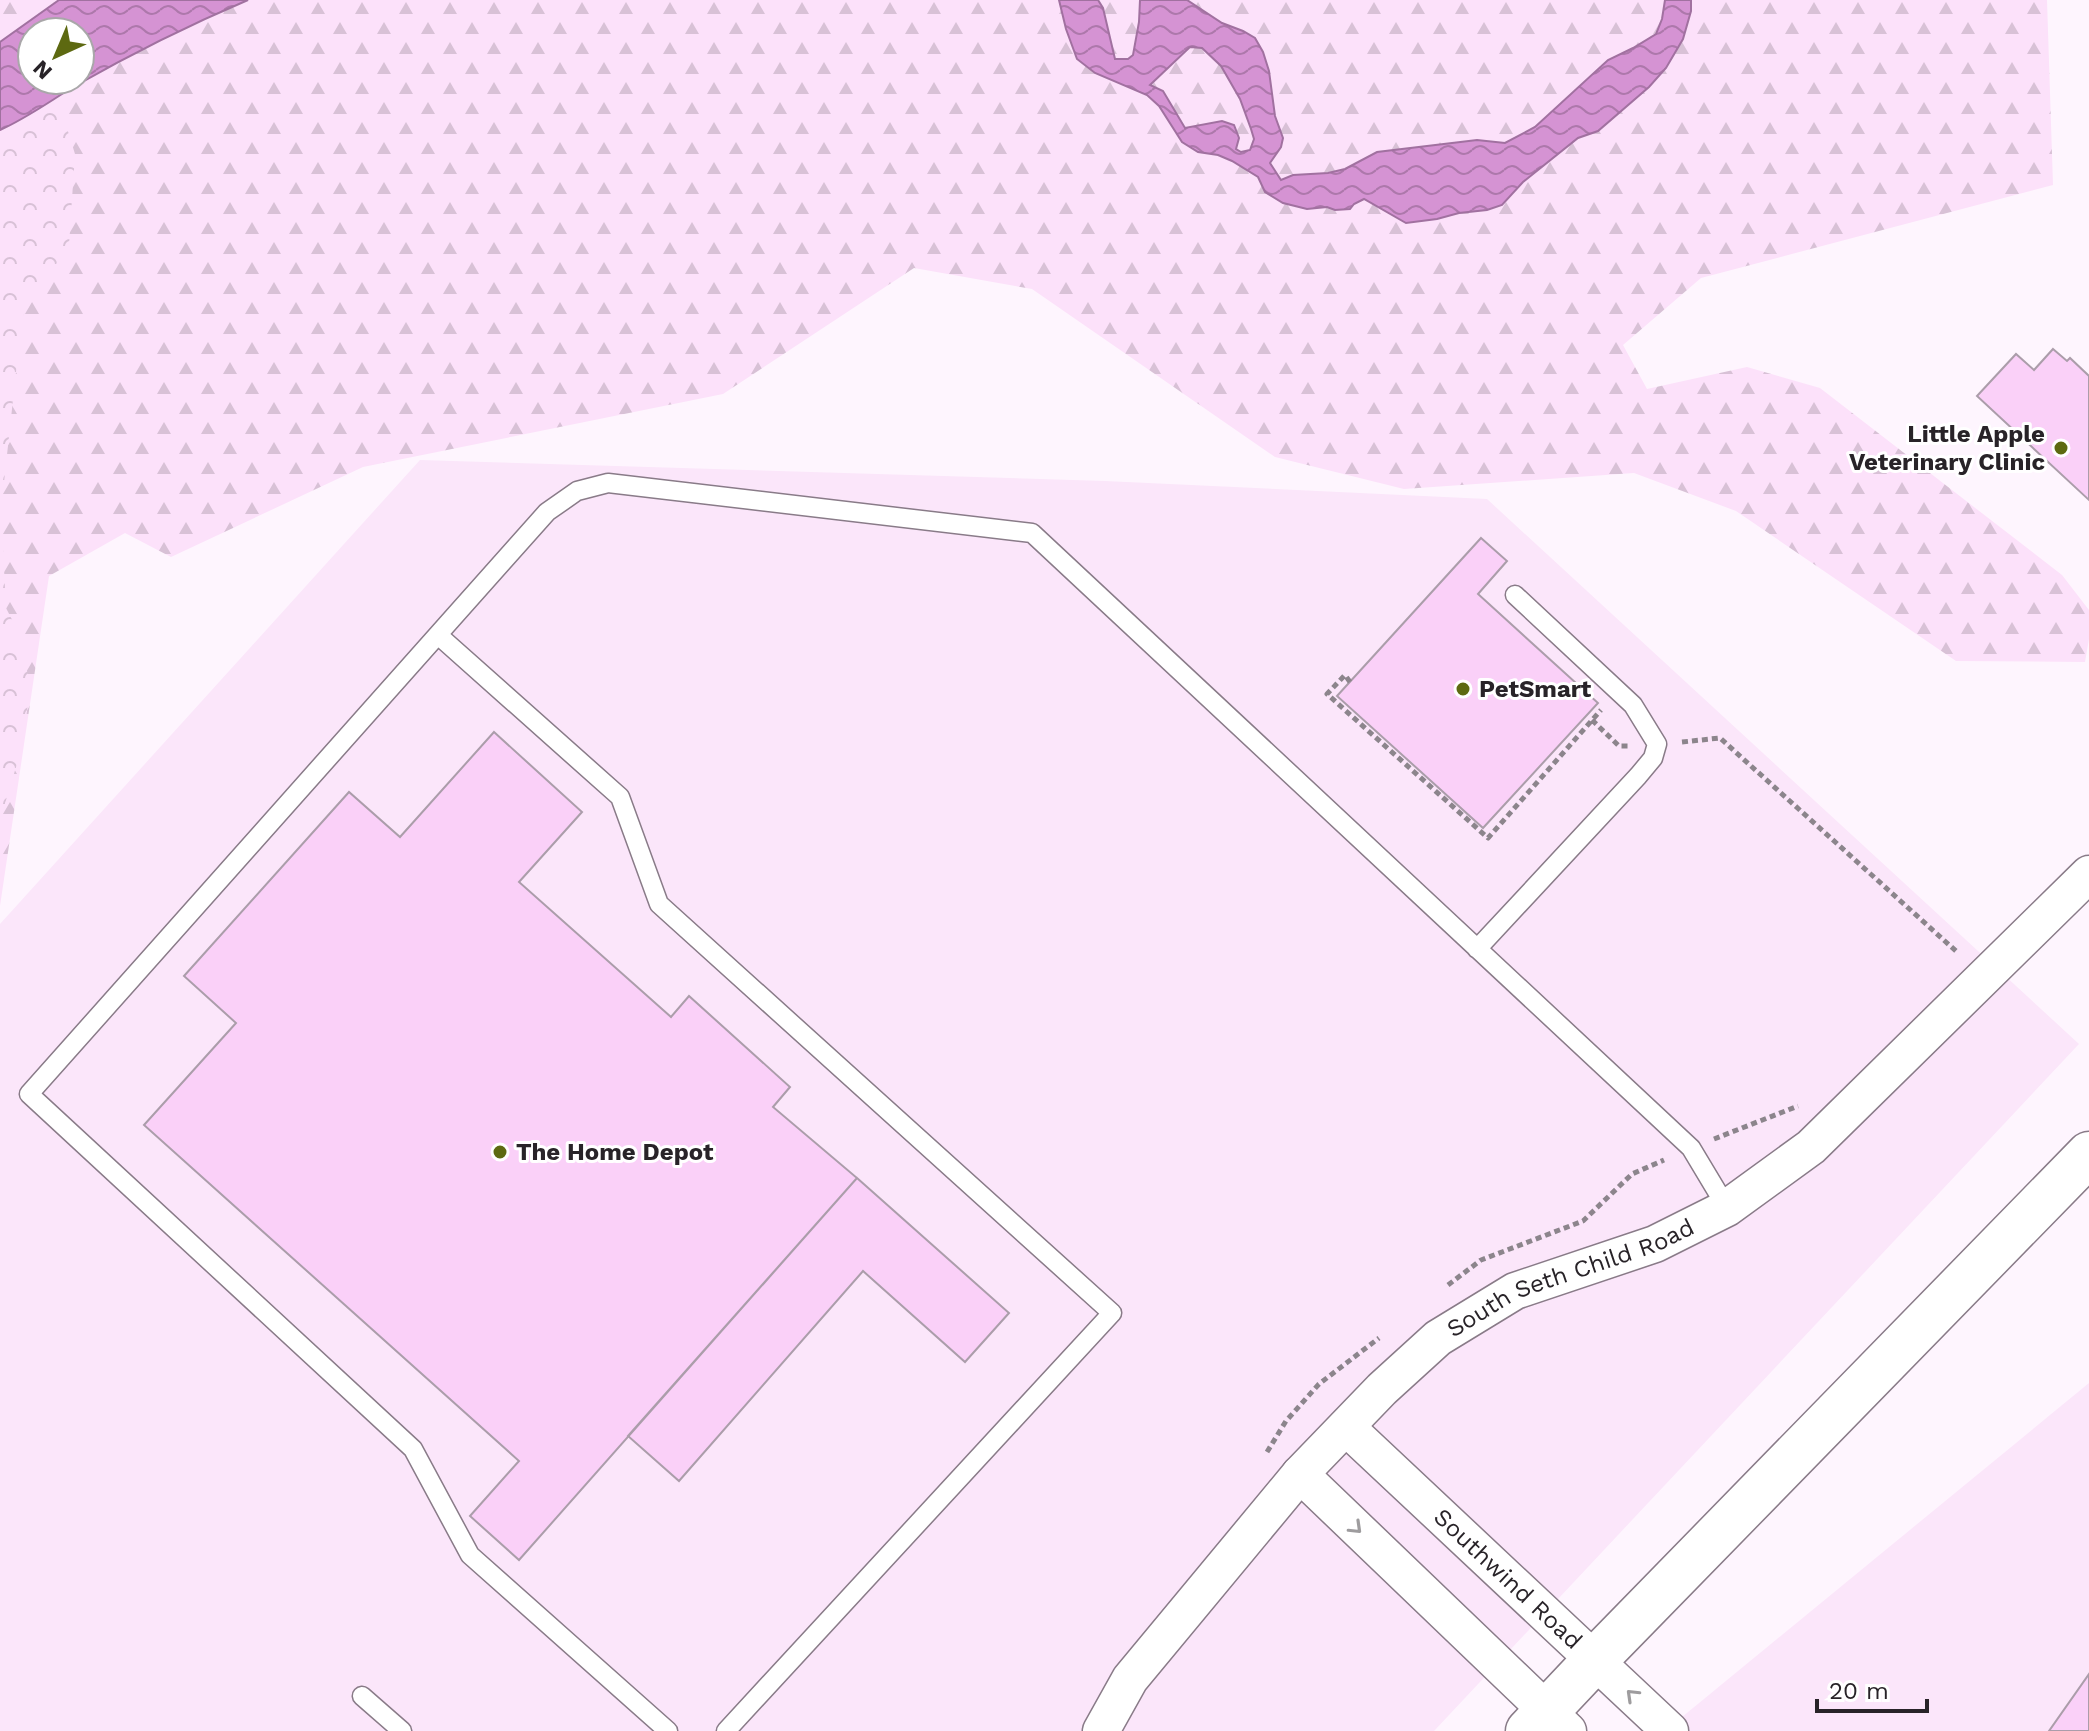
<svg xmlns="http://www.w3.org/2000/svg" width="2089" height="1731" font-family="'Work Sans',sans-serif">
  <defs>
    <pattern id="forest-firs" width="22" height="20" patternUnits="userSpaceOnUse" patternTransform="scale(2)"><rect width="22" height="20" fill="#fce1fa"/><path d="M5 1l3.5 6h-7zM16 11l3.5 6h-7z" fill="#d8c1d6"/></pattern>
    <pattern id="park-crowns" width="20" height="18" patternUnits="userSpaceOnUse" patternTransform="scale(2)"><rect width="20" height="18" fill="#fce1fa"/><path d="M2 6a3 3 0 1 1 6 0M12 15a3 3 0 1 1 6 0" fill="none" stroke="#d8c1d6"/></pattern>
    <pattern id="water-waves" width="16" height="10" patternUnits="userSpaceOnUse" patternTransform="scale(2)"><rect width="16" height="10" fill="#d593d3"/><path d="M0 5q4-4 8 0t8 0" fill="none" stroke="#ad78ab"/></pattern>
  </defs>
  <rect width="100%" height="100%" fill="#fef5fe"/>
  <path fill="#fbe6fa" d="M420 460 1105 481 1487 499 2079 1044 1434 1731H0V924Z
    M2089 1383V1731H1665Z"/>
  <path fill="url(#forest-firs)" fill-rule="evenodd" d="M0 0H2047L2053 185 1701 278 1623 345 1647 389 1747 367 1820 388 2062 575 2089 610V639L2085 662 1956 661 1736 511 1634 473 1404 489 1275 457 1032 289 914 268 723 394 363 467 171 557 125 533 49 576 0 906ZM32 32H80V80H32Z"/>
  <path fill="url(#park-crowns)" d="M32 80H55L58 99 75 154 69 244 22 317 1 510 6 608 20 635 30 686 23 744 0 820V89Z"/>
  <path fill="url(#water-waves)" stroke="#a171a0" stroke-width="2" fill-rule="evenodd" d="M59 0H248C189 25 131 54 75 86 50 101 27 118 0 130V42ZM80 32V80H32V32Z
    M1059 0H1098L1103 8 1115 59H1128L1133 55 1139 22 1140 0H1187L1222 23 1243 31 1255 38 1263 52 1269 71 1275 116 1283 138 1281 147 1270 163 1281 180 1293 175 1328 173 1345 169 1377 152 1477 140 1505 143 1535 127 1608 60 1633 48 1656 34 1662 19 1665 0H1691V11L1683 39 1666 68 1649 87 1598 131 1578 138 1523 182 1502 205 1487 210 1459 213 1437 219 1406 223 1364 199 1354 204 1350 209 1335 210 1327 207 1307 209 1283 203 1265 192 1258 177 1232 161 1218 155 1198 152 1182 142 1159 106 1147 95 1095 73 1077 59 1066 29ZM1190 47 1202 48 1221 66 1240 99 1251 129 1254 139 1250 150 1241 152 1236 149 1239 138 1234 125 1222 121 1185 128 1163 91 1150 85Z"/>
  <path fill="#fad0f8" stroke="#ab9daa" stroke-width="2" d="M2053 349 2067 361 2070 358 2089 376V500L1977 396 2016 354 2034 370Z
    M1481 538 1507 561 1478 594 1598 703 1483 828 1337 696Z
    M494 732 582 812 519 882 671 1017 689 996 790 1087 773 1107 857 1178 519 1560 470 1516 519 1461 144 1125 236 1023 184 976 349 792 400 837Z
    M857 1178 1009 1313 965 1362 863 1271 679 1481 628 1436Z
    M2089 1674V1731H2049Z"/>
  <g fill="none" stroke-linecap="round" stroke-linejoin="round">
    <g stroke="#897b88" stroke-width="21">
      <path id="lane" d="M438 635 620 797 659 904 1112 1313 726 1731
        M1477 949 1638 776 1653 758 1657 744 1633 705 1515 595
        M362 1696 402 1731
        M668 1731 470 1555 413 1449 29 1094 547 512 577 491 608 483 1032 533 1691 1148 1727 1208"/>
    </g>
    <g stroke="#897b88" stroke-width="39">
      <g id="street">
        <path id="s1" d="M1346 1427 1670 1731"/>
        <path d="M1300 1474 1568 1731"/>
        <path id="s2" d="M1101 1731 1130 1679 1300 1474 1382 1389 1438 1338 1515 1291 1655 1244 1727 1208 1811 1147 2089 874"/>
      </g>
    </g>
    <g stroke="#897b88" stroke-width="47">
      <path id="primary" d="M1528 1731 1595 1660 2089 1154"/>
    </g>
    <path stroke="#8c858c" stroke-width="5" stroke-dasharray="6 4" stroke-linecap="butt" d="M1350 682 1345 675 1327 694 1488 838 1601 710
      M1592 720 1619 746H1628
      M1682 742 1720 738 1957 952
      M1714 1139 1798 1106
      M1448 1285 1481 1260 1583 1221 1632 1174 1664 1160
      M1267 1452 1286 1421 1319 1384 1379 1338"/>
    <use href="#lane" stroke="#fff" stroke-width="18"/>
    <use href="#street" stroke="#fff" stroke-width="36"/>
    <use href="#primary" stroke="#fff" stroke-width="44"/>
  </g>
  <defs><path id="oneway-chevron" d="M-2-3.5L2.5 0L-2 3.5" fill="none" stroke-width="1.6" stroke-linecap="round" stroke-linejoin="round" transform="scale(2)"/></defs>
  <g stroke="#9e9c9e">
    <use href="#oneway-chevron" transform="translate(1356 1528) rotate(44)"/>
    <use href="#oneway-chevron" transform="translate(1632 1695) rotate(-136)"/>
  </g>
  <g fill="#5d6911" stroke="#fff" stroke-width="3">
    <circle cx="2061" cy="448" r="8"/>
    <circle cx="1463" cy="689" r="8"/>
    <circle cx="500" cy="1152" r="8"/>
  </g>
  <g text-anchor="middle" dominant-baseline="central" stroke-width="6" stroke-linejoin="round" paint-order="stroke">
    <g font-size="24" font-weight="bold" fill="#282328" stroke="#fff" text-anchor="start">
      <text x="2045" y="434" text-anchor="end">Little Apple<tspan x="2045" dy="28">Veterinary Clinic</tspan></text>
      <text x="1479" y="689">PetSmart</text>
      <text x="516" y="1152">The Home Depot</text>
    </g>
    <g font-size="24" fill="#282328" stroke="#fff">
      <text stroke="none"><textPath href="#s2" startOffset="666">South Seth Child Road</textPath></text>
      <text stroke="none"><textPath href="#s1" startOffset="222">Southwind Road</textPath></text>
    </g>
  </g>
  <g transform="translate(56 56) rotate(224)"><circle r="38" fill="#ffffff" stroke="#a9a7a9" stroke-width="2"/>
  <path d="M0-6L14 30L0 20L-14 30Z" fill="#5d6911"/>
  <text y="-12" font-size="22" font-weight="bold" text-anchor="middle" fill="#282328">N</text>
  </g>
  <path d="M1817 1699v12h110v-12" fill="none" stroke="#282328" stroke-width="4"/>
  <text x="1829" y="1699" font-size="24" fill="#282328" stroke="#ffffff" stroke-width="6" paint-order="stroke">20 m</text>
</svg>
